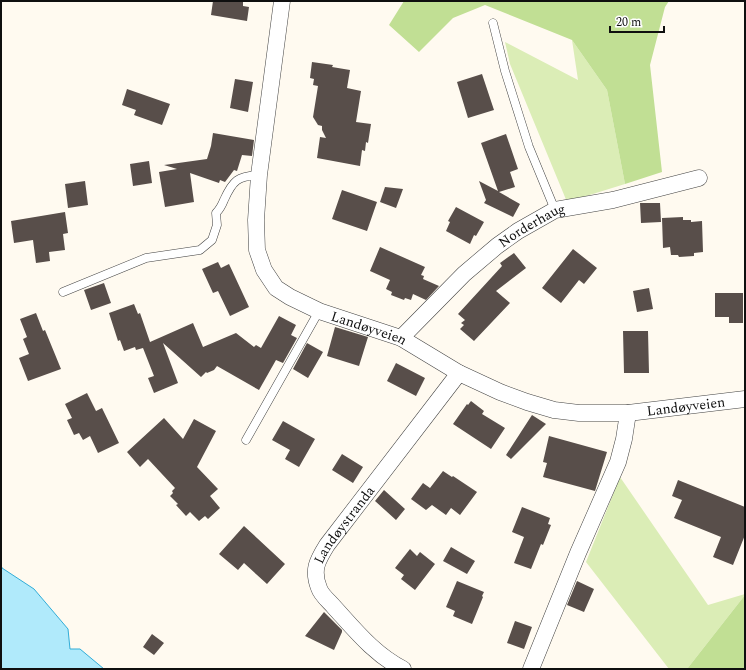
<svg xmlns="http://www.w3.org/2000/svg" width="746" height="670" font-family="Spectral,serif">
  <rect width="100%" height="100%" fill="#fffaf0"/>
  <path fill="#dbedb6" d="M572 40 607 90 625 184 567 202 510 64 505 42 578 80Z
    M620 477 708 605 745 594V595L687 669H669L586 562Z"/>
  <path fill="#c1df94" d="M404 1H669L665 7 650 65 662 172 625 184 607 90 572 40 485 5 453 18 419 52 389 25Z
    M745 595V669H687Z"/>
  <path fill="#b0eafb" stroke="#31add8" d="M1 565 2 568 34 589 68 629 70 649H80L104 669H1Z"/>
  <path fill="#584e4a" d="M213 1H243V6L249 7 247 21 211 15Z
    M312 62 333 65 332 67 350 70 347 88 361 91 356 122 371 124 368 143 366 142 365 151 362 150 360 166 317 158 320 137 326 138 322 130V126L318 125 313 117 318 86 313 85 314 79 310 78Z
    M482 74 494 110 468 118 457 82Z
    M235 79 253 82 248 112 230 108Z
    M127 89 170 104 162 125 134 115 136 110 122 105Z
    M213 133 254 140 252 156 242 155 237 171 234 170 225 182 220 180 219 183 190 173 194 202 165 207 159 172 177 169 164 165 207 159 211 146Z
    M506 134 518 169 510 172 515 187 499 192 520 204 513 217 484 203 486 200 479 181 498 191 481 143Z
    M149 161 152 183 133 186 130 164Z
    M85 181 88 205 68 208 65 184Z
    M385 187 403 189 396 208 380 202Z
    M342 190 377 202 367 231 332 219Z
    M640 203H660L661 222 641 223Z
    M456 207 484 222 476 236 474 235 470 244 446 231 450 222 448 221Z
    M65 212 68 233 63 234 65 250 49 252 50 261 36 263 33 240 14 243 11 221Z
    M683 217V220H691V222L702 221 703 252 694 253V256L679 257 678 255H671L670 247 663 248 662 218Z
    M380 247 425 267 421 275 424 276 423 279 439 286 426 300 413 294 411 300 405 298 404 300 391 295 392 292 386 289 390 280 370 271Z
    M573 249 597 268 584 284 579 280 561 303 542 288Z
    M514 253 526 268 496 291 510 303 474 341 460 329 464 325 461 323 465 320 458 314 502 266 500 263Z
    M218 262 221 268 229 264 249 307 230 316 218 291 213 293 202 269Z
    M104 283 111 303 91 310 84 290Z
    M649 288 653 309 637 312 633 291Z
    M715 293H743V323H729V317H715Z
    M134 304 138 314 140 313 150 342 193 323 203 347 236 333 254 347 256 345 261 348 279 316 296 325 291 335 297 338 283 363 276 360 259 390 217 366 214 370 207 373 206 372 201 377 163 343 178 383 154 393 148 378 154 376 143 348 136 350 135 347 124 351 120 340 118 341 109 313Z
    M36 313 43 331 45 330 61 369 28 381 19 358 29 354 23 339 27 337 20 319Z
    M335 327 368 337 359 366 327 356Z
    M623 331H648L649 373H624Z
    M307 343 323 352 308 378 293 369Z
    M396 363 425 378 416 396 387 381Z
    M87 393 96 411 102 408 119 443 98 453 90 436 83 440 79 433 74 435 67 420 72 418 65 404Z
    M471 401 484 411 482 414 505 428 491 449 453 424 467 404 468 405Z
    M532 415 546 424 511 459 506 455Z
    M164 418 183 439 194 419 216 431 197 467 218 489 210 496 220 508 208 519 205 516 199 521 190 512 186 516 176 505 178 504 170 496 173 493 172 491 175 488 148 459 140 467 127 452Z
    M283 421 315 439 299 467 285 459 290 450 272 440Z
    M549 436 607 452 595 491 543 477 547 463 543 462Z
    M342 454 363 467 353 483 332 470Z
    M443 471 452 477 453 476 477 492 460 515 451 508 446 515 432 505 426 510 411 499 423 483 430 488Z
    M678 480 745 507V535L733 565 713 557 721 537 674 518 682 500 672 496Z
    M384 490 405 509 396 520 375 501Z
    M522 507 550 518 548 524 551 525 543 545 541 544 531 569 514 563 524 537 512 532Z
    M244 526 285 564 267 584 244 563 238 570 219 554Z
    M451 547 475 561 467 574 443 561Z
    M410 549 417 556 420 552 435 564 415 590 401 579 404 575 395 568Z
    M457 581 484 592 482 596 483 597 472 624 453 616 455 611 446 607Z
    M577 581 594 589 584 612 567 605Z
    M324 612 342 630V632L334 650 305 636Z
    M515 621 532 627 524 649 507 643Z
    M152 634 164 643 154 655 143 647Z"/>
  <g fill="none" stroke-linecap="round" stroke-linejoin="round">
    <g stroke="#424242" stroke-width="9">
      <path id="lane" d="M493 23 505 71 529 147 555 210
        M63 292 146 258 200 250 212 240 217 225 216 213C220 209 222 205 224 200 233 180 238 176 259 175
        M246 440 319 311"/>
    </g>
    <g stroke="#424242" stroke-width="17">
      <g id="street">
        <path id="s1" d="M282 1 259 175 256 220 257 250 264 270 276 288 290 297 319 311 401 338 459 373 500 392 527 402 554 410 579 413H628L745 399"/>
        <path id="s2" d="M401 338 464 274 497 246 518 231 555 210 613 200 699 178"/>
        <path id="s3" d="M403 669C375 655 355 630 334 607 330 602 321 595 319 588 312 570 317 561 327 545L459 373"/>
        <path d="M531 669 578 553 618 462 624 439 628 413"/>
      </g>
    </g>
    <use href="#lane" stroke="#fff" stroke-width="8"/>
    <use href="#street" stroke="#fff" stroke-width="16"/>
  </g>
  <g text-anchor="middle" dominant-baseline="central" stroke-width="4" stroke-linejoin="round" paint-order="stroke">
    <g font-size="14" fill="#0f0f0f" stroke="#fff">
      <text stroke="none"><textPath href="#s2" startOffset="174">Norderhaug</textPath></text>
      <text stroke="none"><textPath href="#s1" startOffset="395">Landøyveien</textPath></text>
      <text stroke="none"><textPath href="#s1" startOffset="731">Landøyveien</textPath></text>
      <text stroke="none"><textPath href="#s3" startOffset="190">Landøystranda</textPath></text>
    </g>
  </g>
  <rect width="746" height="670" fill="none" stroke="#0f0f0f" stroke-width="4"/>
  <path d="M610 26v6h54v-6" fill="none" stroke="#0f0f0f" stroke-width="2"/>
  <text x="616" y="26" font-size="12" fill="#0f0f0f" stroke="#ffffff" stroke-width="3" paint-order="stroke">20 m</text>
</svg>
